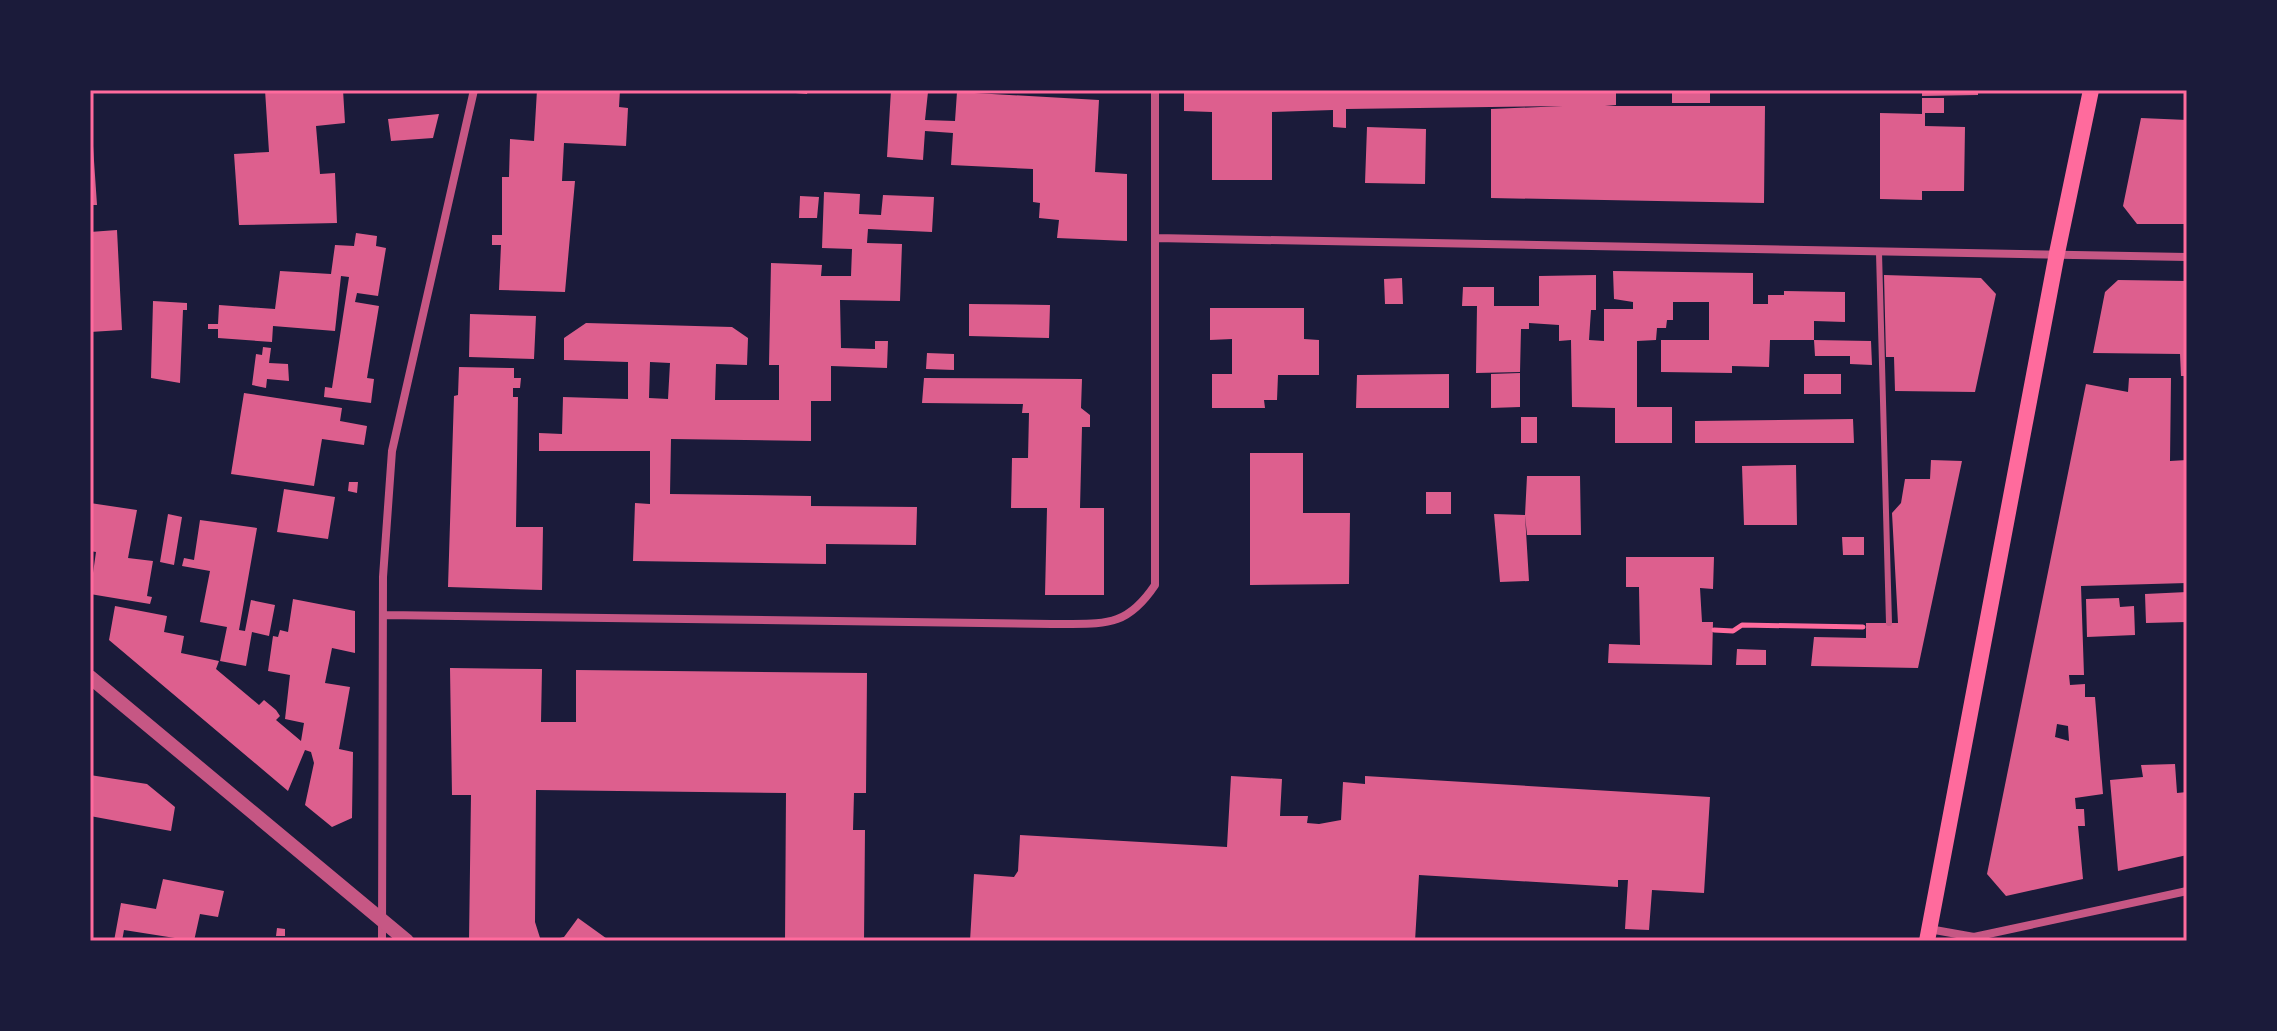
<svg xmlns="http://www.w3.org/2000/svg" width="2277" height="1031" font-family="'Alegreya Sans',sans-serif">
  <rect width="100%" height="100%" fill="#1b1b3a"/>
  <path fill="#dd5f8e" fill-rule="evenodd" d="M265 90H343L345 123 316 126 320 174 335 173 337 223 239 225 234 154 269 152Z
    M537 90H620L619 107 628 108 626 146 564 143 562 181H575L565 292 499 290 501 245H492V235H502V177H509L510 139 534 141Z
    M785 90H808L807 94 784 92Z
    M891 90 928 92 925 120 955 121 957 92 1099 100 1095 172 1127 174V241L1057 238 1059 220 1039 218 1040 203 1033 202V169L951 165 953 133 925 131 923 160 887 157Z
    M1184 90H1269V93L1616 90V105L1605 106H1765L1764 203 1491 198V109L1563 106 1346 109V128L1333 127V110L1272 112V180H1212V112L1184 111Z
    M1672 90H1710V103H1672Z
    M1922 90H1978V95L1922 96Z
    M1922 98H1944V113H1925V126L1965 127 1964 191H1922V200L1880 199V113L1922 114Z
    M439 114 433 138 391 141 388 119Z
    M2141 118 2187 120V224H2137L2123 206Z
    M1367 127 1426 129 1425 184 1365 183Z
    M93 146 97 205H90V147Z
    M824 192 860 194 859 214 881 215 883 195 934 197 932 232 868 229 867 243 902 244 900 301 840 300 841 348 875 349V341H888L887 368 831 366V401H811V441L671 439 670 494 811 496V506L917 507 916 545 826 544V564L633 561 635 503 650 504V451H539V433L562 434 563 397 628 399V362L564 360V338L586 323 732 327 748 338 747 365 716 364 715 400H779V365H769L771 263 822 265 821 276H851L852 249 822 248ZM650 362 670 363 668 399 649 398Z
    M800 196 819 197 817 218H799Z
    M117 230 122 330 90 332V232Z
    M356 233 377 236 376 246 386 248 378 296 357 293 355 302 379 306 367 378 374 379 371 403 324 397 325 387 332 388 349 277 341 276 335 331 273 326 272 342 218 338V329H208V324H218L219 305 275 309 280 271 331 274 335 245 354 246Z
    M1613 271 1753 273V304H1768V295H1784V291L1845 292V322L1814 321V340H1770L1769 367 1732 366V373L1661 372V340H1709V302H1673V320H1667L1666 328H1657L1656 340 1637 341V407H1672V443H1615V408L1572 407 1571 340 1559 341V325L1529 323V329H1521L1520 372 1476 373 1477 306H1462L1463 287H1494V306H1539V276L1596 275V310H1591L1589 340 1604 341V309H1633V302L1614 299Z
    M1884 275 1981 278 1996 294 1975 392 1895 391 1894 357H1886Z
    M1402 278 1403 304H1385L1384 279Z
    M2118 280 2187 281V376H2181L2180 354 2093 353 2105 292Z
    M153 301 187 303V310H183L180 383 151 378Z
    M969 304 1050 305 1049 338 969 336Z
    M1210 308H1304V339L1319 340V375H1278L1277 400H1264L1265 408H1212V374H1232V339L1210 340Z
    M470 314 536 316 534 359 469 357Z
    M1814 340 1871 341 1872 365 1850 364V356H1815Z
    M263 347 271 348 269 363 288 364 289 381 267 379 266 388 252 385 256 354 262 355Z
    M927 353 954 354V370L926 369Z
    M459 367 514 368V378H521L520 388H513V397H518L516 527H543L542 590 448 587 454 396 458 395Z
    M1520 373V407L1491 408V374Z
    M1449 374V408H1356L1357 375Z
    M1804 374H1841V394H1804Z
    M924 378 1082 379 1081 408 1090 415V427H1082L1080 508H1104V595H1045L1047 508H1011L1012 458H1028L1029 413H1022L1023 404 922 403Z
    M2129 378H2171L2170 461 2187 460V583L2081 586 2084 675H2069L2070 685 2085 684V697H2095L2103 794 2075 798 2076 809H2084L2085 826H2078L2083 879 2006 896 1987 874 2086 384 2128 392ZM2057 724 2068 726 2069 741 2055 737Z
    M244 393 342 408 340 421 367 426 364 445 322 439 314 486 231 474Z
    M1521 417H1537V443H1521Z
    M1853 419 1854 443H1695V421Z
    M1250 453H1303V513H1350L1349 584 1250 585Z
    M1931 460 1962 461 1918 668 1811 666 1814 637 1866 638V623H1898L1892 513 1901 503 1905 479H1930Z
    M1796 465 1797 525H1744L1742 466Z
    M1527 476H1580L1581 535H1527L1525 515 1529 581 1500 582 1494 514 1525 515Z
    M349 482H358L357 493 348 491Z
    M284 489 335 497 328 539 277 532Z
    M1426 492H1451V514H1426Z
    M90 503 137 510 128 558 153 561 147 596 152 597 150 604 90 594 96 552 90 551Z
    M168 514 182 517 174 565 160 562Z
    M200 520 257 528 239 630 245 631 251 600 275 605 269 636 252 632 246 666 220 661 227 627 200 622 210 571 182 566 184 558 194 560Z
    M1842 537H1864V555H1843Z
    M1626 557H1714L1713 589 1700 588 1702 622H1713L1712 665 1608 663 1609 644 1640 645 1639 587H1626Z
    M2187 592V622L2146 623 2145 594Z
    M2119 598 2120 607 2134 606 2135 635 2087 637 2086 599Z
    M293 599 355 611V653L332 648 325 683 350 687 339 749 353 752 352 818 332 827 305 805 314 763 311 752 305 750 288 791 109 640 115 606 167 616 164 632 184 636 181 653 219 661 216 669 259 705 264 700 276 710 280 716 276 720 301 741 304 723 285 719 290 675 268 671 273 636 278 637 280 630 288 632Z
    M1737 649 1766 650V665H1736Z
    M450 668 542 669 541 722H576V670L867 673 866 793H854L853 830H865L864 941H785L786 793 536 790 535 922 541 941H469L471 795H452Z
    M2175 764 2177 793 2187 792V855L2118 871 2110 780 2143 777 2141 765Z
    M90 775 147 784 175 807 171 831 90 816Z
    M1231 776 1282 779 1280 816H1308L1307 823 1319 824 1341 820 1343 782 1365 784V776L1710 797 1704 893 1652 890 1649 930 1625 929 1628 880H1618V887L1419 875 1415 941H970L974 874 1014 877 1018 871 1020 835 1227 847Z
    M163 879 224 891 218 917 200 914 194 941 124 930 122 941H114L121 903 156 909Z
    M578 918 610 941H549L564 937Z
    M277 928 285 929V936H276Z"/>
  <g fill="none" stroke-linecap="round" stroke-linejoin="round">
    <path stroke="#ff6b9d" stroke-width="5" d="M1714 630 1733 631 1742 625 1863 627"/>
    <path stroke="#c65784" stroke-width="6" d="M1879 253 1889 623"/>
    <path stroke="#c65784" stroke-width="8" d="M1155 238 2187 257
      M386 615 1052 624C1102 623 1125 630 1155 585V90
      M1929 929 1974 937 2187 891
      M382 941 383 577 392 451 474 90"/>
    <path stroke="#c65784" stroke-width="14" d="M90 677 407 941"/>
    <path stroke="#ff6b9d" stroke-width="16" d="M1927 941 2057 253 2091 90"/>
  </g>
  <rect width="2277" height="1031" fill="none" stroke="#1b1b3a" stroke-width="184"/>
  <rect x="92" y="92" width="2093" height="847" fill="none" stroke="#ff6b9d" stroke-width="3"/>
</svg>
